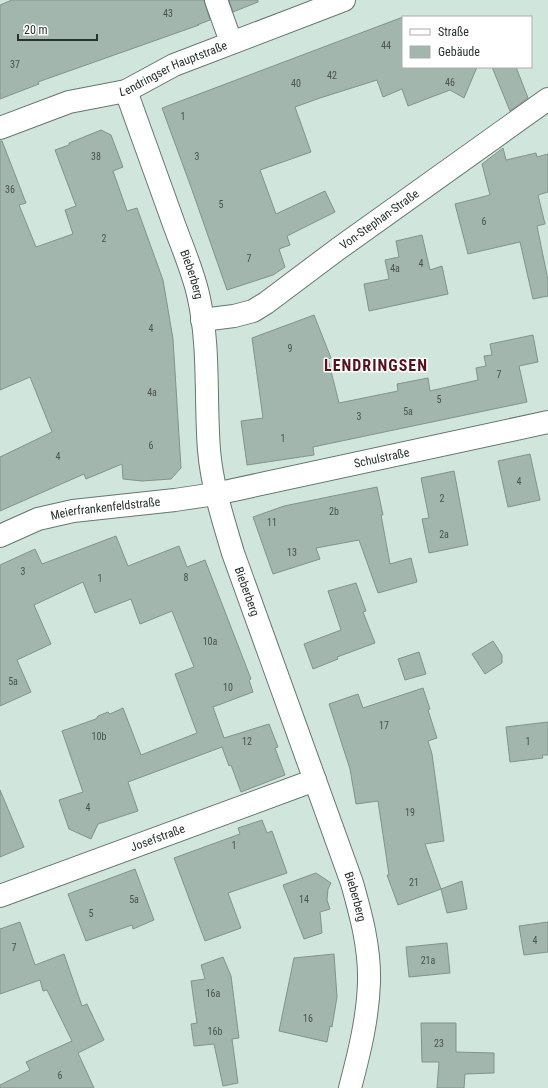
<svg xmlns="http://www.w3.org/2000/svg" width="548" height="1088" font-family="'Roboto Condensed',sans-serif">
  <rect width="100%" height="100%" fill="#d0e5db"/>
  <path fill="#a3b6ad" stroke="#81948b" d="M12 0H204L210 20 197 25H199L38 82 39 84 0 99V5Z
    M229 0H258V2L233 12Z
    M403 17V67H477L464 98 450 90 408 106 402 89 383 97 377 80 320 98 295 107 311 152 260 170 276 214 325 191 335 212 287 236 290 245 279 249 285 267 273 275 227 290 191 187 162 108Z
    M492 67H516L528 98 510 111Z
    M101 130 111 135 123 167 113 171 127 211 137 208 163 280 173 339 181 468 171 479 142 481 123 479 122 464 86 479 84 474 0 511V457L52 432 30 377 0 390V141H2L26 203 19 205 36 247 73 234 65 210 76 206 55 150 69 145V143Z
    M503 148 506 160 536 153 537 157 548 154V192L538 195 545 224 537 226 548 280V296L533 299 520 242 468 254 455 204 490 195 482 164Z
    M422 235 430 270 442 266 448 294 369 311 364 284 389 279 385 260 399 257 396 241Z
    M314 315 331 358 328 359 339 403 398 391 397 384 428 378 430 391 478 380 476 368 486 366 484 356 492 355 490 344 533 335 538 362 519 366 527 402 313 447 314 455 247 465 241 421 263 418 252 338Z
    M530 454 540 500 508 507 498 461Z
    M454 471 468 545 429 553 422 519 429 518 421 478Z
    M377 487 383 515H381L390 564 411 558 417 582 378 593 359 540 316 548 320 559 273 574 253 517 284 506Z
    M116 536 128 566 179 546 187 567 205 560 251 679 249 680 253 692 213 707 224 738 269 724 278 747 275 748 285 775 241 792 231 765 229 766 222 747 128 782 138 811 98 824 91 839 69 829 59 800 83 792 62 731 96 719 98 716 108 712 110 714 123 708 141 755 197 733 175 674 194 667 172 611 140 624 131 599 95 613 83 582 34 605 51 644 17 660 31 692 0 706V565L35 549 42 564Z
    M356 583 366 611 363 612 375 643 337 657 338 659 313 669 304 644 341 630 328 591Z
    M493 641 502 655V663L485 674 472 654Z
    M419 652 426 674 405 680 398 659Z
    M423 688 430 709 428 710 437 738 428 741 432 754 444 841 425 844 441 889 398 905 387 875H389L378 801 356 804 350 769 329 704 358 694 363 708Z
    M548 722V755H542L543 758 510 762 506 727Z
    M0 790 24 847 0 857Z
    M262 820 267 833 272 831 287 873 228 893 241 928 205 941 174 858 240 834 238 828Z
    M135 869 154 920 133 929 132 925 86 941 68 894Z
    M316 873 331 883 328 889 327 900 330 909 320 912 322 933 304 939 283 885Z
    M462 881 467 909 447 913 441 889Z
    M20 922 35 965 64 954 82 1006 87 1004 104 1040 78 1053 94 1088H0V1085L30 1070 26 1062 72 1041 47 990 43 991 40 980 0 994V929Z
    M548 922V952L524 955 519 926Z
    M447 943 450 973 409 977 406 947Z
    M334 954 337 997 332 1027 330 1026 327 1042 279 1031 294 958Z
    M223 957 231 976 239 1038 232 1039 238 1083 223 1086 214 1044 194 1046 191 1024 197 1023 191 981 205 979 201 965Z
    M421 1023H456V1052L494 1053V1073L465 1074 464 1088H437L439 1062H422Z"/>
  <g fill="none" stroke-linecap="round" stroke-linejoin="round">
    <g stroke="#65776f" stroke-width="24">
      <g id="minor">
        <path d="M216 0 231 42"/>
        <path id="s1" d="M126 91C141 133 156 175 171 216 180 242 192 268 198 294 210 345 205 398 209 450 212 486 223 519 233 553L352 883C361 915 370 948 369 982 368 1018 359 1054 350 1088"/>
        <path id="s2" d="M0 128 69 102 126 91 174 65 344 0"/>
        <path id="s3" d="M202 320 234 316 253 311 266 303 338 249 548 99"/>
        <path id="s4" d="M0 536 38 519 73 511 175 500 215 494 548 422"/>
        <path id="s5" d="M0 896 315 780"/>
      </g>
    </g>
    <use href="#minor" stroke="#fff" stroke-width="22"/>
  </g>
  <g text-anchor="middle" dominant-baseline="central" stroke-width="3" stroke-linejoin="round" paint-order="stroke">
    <g font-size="10" fill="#48534e">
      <text x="168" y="13">43</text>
      <text x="386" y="45">44</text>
      <text x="15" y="64">37</text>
      <text x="332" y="75">42</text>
      <text x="450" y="82">46</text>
      <text x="296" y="83">40</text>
      <text x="183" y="116">1</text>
      <text x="96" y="156">38</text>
      <text x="197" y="156">3</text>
      <text x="10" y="189">36</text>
      <text x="221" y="204">5</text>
      <text x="484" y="221">6</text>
      <text x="104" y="238">2</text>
      <text x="249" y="258">7</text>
      <text x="421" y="263">4</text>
      <text x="395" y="268">4a</text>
      <text x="151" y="328">4</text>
      <text x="290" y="348">9</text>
      <text x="499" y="374">7</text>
      <text x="152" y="392">4a</text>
      <text x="439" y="399">5</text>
      <text x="408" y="411">5a</text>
      <text x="359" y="416">3</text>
      <text x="283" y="438">1</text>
      <text x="151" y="445">6</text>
      <text x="58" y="456">4</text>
      <text x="519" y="481">4</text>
      <text x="442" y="498">2</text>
      <text x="334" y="511">2b</text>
      <text x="272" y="522">11</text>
      <text x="444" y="534">2a</text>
      <text x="292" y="552">13</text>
      <text x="23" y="571">3</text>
      <text x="186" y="577">8</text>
      <text x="100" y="578">1</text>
      <text x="210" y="641">10a</text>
      <text x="13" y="681">5a</text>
      <text x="228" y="687">10</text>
      <text x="384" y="725">17</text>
      <text x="99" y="736">10b</text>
      <text x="247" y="741">12</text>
      <text x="528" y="741">1</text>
      <text x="88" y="807">4</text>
      <text x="410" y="812">19</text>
      <text x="234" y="845">1</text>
      <text x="414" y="882">21</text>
      <text x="134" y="899">5a</text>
      <text x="304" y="899">14</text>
      <text x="91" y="913">5</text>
      <text x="535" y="940">4</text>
      <text x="14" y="947">7</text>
      <text x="428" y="960">21a</text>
      <text x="213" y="993">16a</text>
      <text x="308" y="1018">16</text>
      <text x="215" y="1031">16b</text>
      <text x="439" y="1043">23</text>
      <text x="60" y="1075">6</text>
    </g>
    <g font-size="12" fill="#2a322e" stroke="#fff">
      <text stroke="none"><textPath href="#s2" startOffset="184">Lendringser Hauptstraße</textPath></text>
      <text stroke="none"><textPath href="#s3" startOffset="208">Von-Stephan-Straße</textPath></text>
      <text stroke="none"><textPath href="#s1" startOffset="195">Bieberberg</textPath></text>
      <text stroke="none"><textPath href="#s4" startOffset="391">Schulstraße</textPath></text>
      <text stroke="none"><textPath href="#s4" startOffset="110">Meierfrankenfeldstraße</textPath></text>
      <text stroke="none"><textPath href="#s1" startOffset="519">Bieberberg</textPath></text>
      <text stroke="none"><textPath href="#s5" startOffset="168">Josefstraße</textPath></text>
      <text stroke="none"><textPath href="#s1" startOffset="843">Bieberberg</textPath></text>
    </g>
    <g font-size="16" font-weight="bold" letter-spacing="1" fill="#57121d" stroke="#fff">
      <text x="376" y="365">LENDRINGSEN</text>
    </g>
  </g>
  <rect x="402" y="16" width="130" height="52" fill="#ffffff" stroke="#aaadab"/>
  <rect x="410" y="29" width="20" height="6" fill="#ffffff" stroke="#aaadab"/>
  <text x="438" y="36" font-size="12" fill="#2a322e">Straße</text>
  <rect x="410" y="46" width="20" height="12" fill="#a3b6ad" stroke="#aaadab"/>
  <text x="438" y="56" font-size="12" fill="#2a322e">Gebäude</text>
  <path d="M18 34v6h79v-6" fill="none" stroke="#2a322e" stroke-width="2"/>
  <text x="24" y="34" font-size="12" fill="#2a322e" stroke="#ffffff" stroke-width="3" paint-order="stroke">20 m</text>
</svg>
